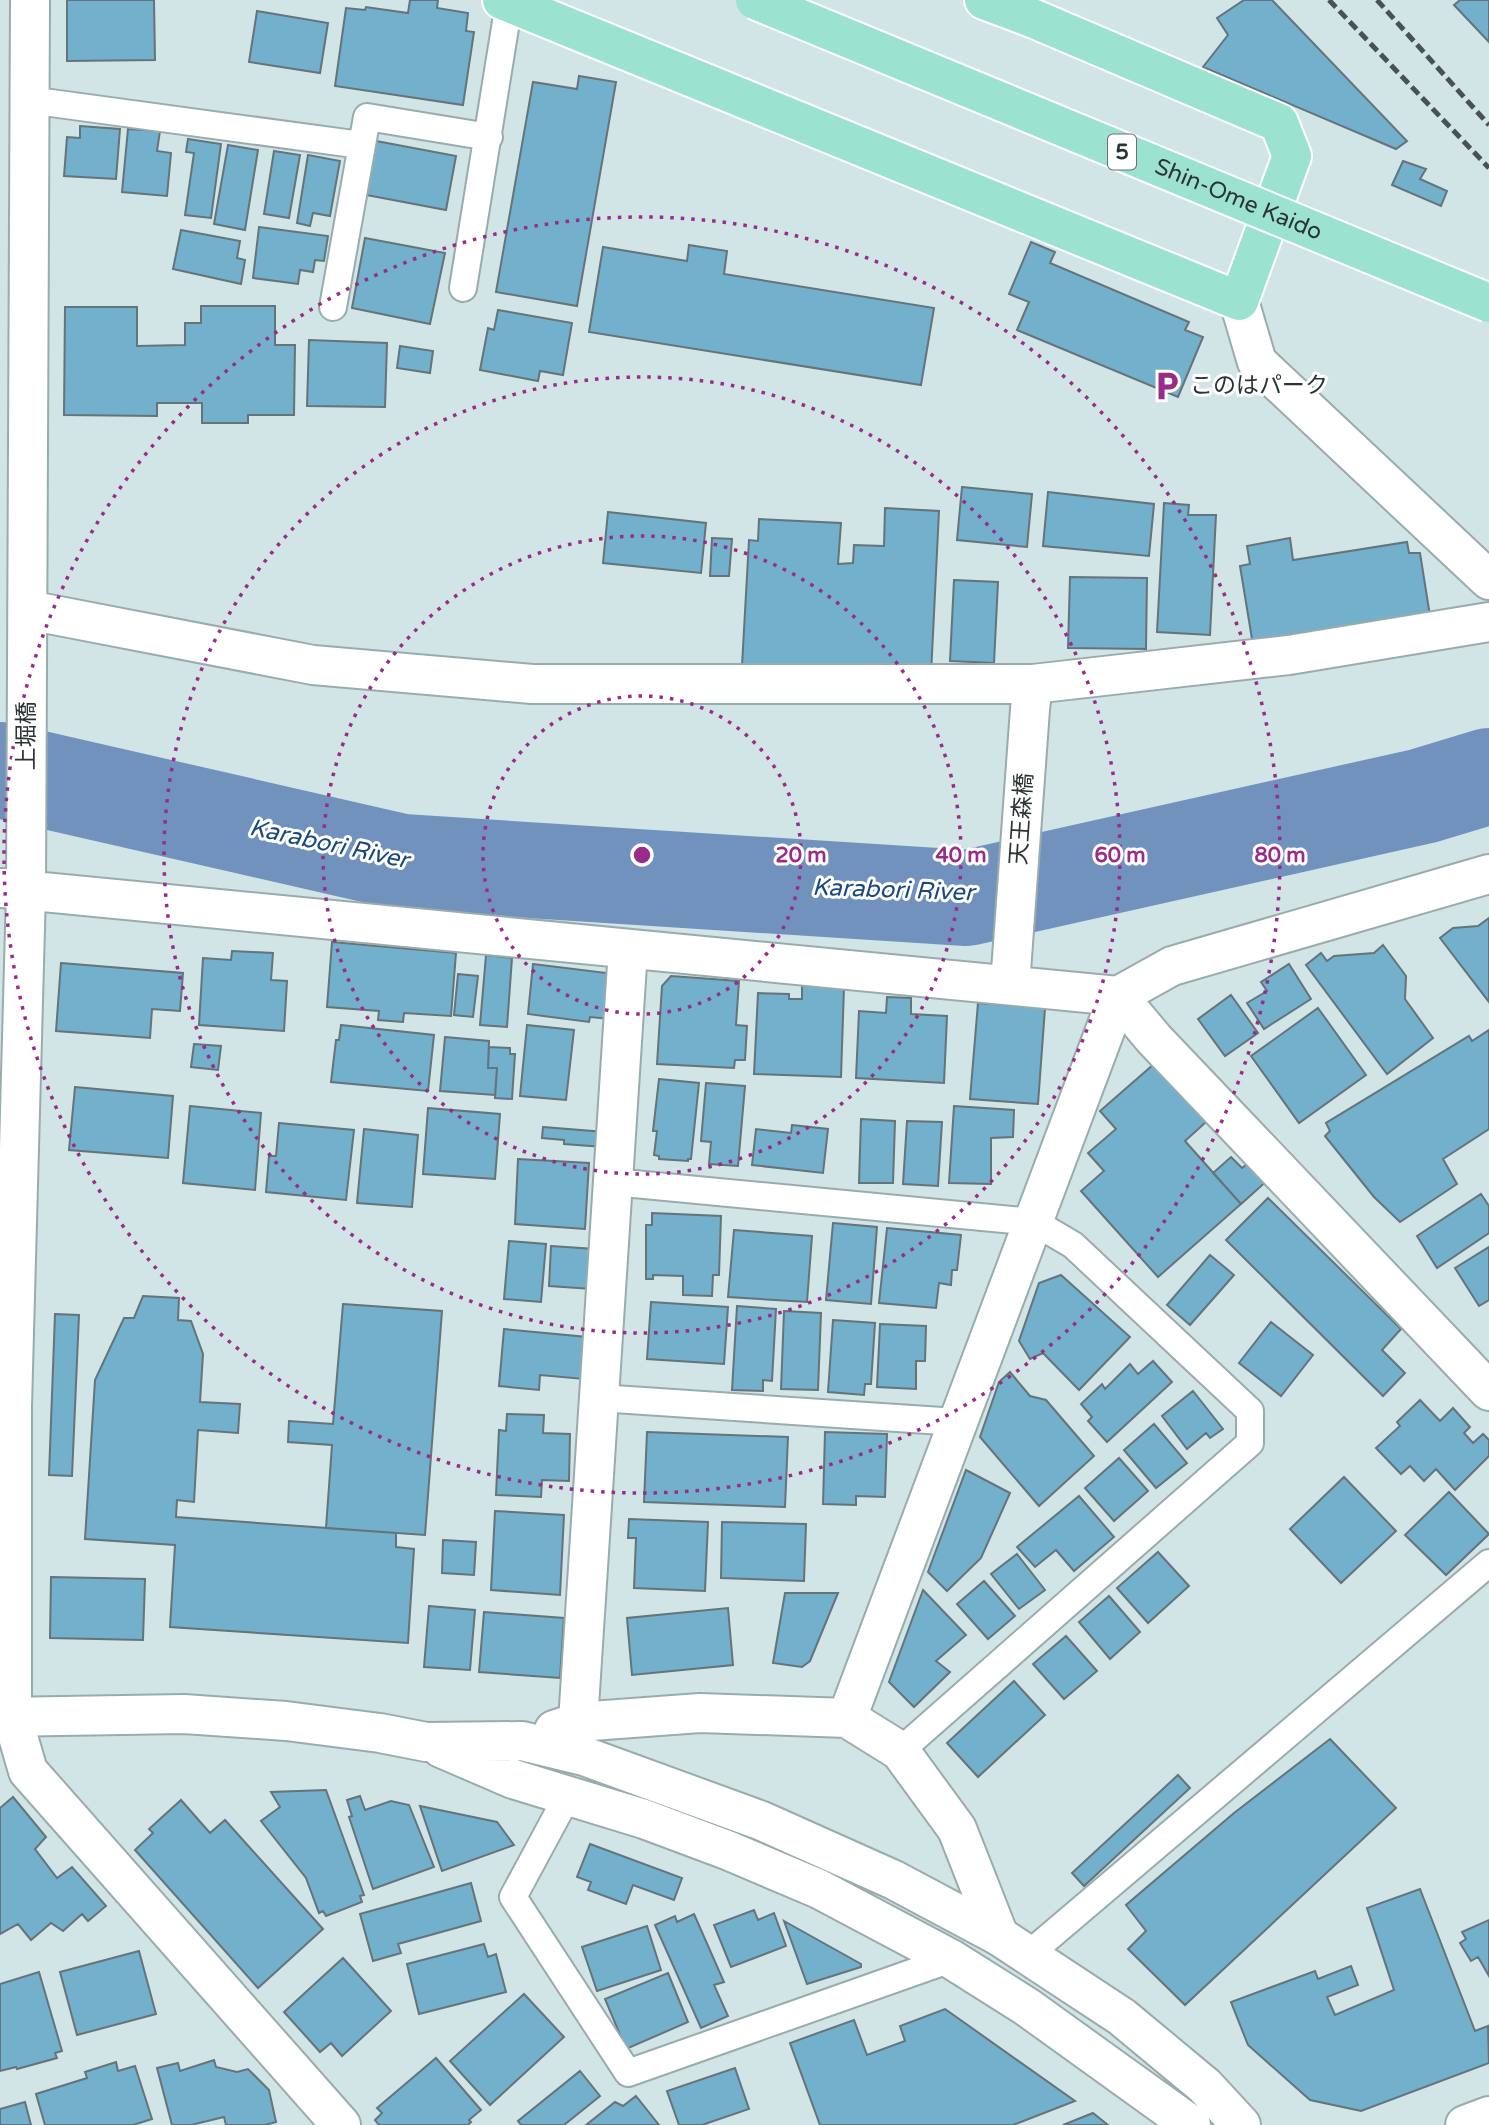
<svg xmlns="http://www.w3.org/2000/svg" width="1489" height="2125" font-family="'Varela Round','Noto Sans JP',sans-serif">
  <rect width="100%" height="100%" fill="#d1e4e6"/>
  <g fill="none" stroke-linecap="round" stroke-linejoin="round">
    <path stroke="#7092bd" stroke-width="96" d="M0 770 402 862 967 898 1423 796 1489 776"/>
  </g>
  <path fill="#72b0cb" stroke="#65737a" stroke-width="2" d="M67 0H154L155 60 67 61Z
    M410 0H438L437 8 468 13 466 31 474 32 463 105 335 86 346 8 365 10 366 7 408 13Z
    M1244 0H1272L1407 141 1396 149 1203 67 1228 35 1217 18Z
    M1460 0H1489V42L1454 5Z
    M257 11 328 23 320 73 249 62Z
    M579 76 616 82 577 306 496 292 533 82 577 89Z
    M80 126 120 129 116 179 64 176 67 137 80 138Z
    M128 129 160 131 157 151 171 153 167 196 122 192Z
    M188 139 221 144 211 218 185 215 194 153 186 152Z
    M371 140 456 156 446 210 361 194Z
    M228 145 258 150 245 230 214 224Z
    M274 151 300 155 289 218 264 214Z
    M308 155 340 161 330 216 313 213 310 226 297 223Z
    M1403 161 1426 169 1420 179 1447 191 1441 206 1392 185Z
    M259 227 328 236 324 261 315 260 313 272 300 270 298 284 253 278Z
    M181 230 240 241 237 258 245 260 241 284 173 269Z
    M365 238 445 253 430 324 352 308Z
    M1031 242 1055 252 1050 263 1189 322 1185 330 1203 337 1178 397 1017 330 1029 302 1009 294Z
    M689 245 727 251 724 274 934 308 921 385 589 332 603 247 687 261Z
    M201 306H275V345H295L294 415H248V423H202V403H157V416L64 415 65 307H137V346L185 345V323H201Z
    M498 310 572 323 563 375 540 371 538 381 480 370 488 328 494 330Z
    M309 340 387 343 385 407 307 406Z
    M400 346 433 351 430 373 397 368Z
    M962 487 1032 494 1027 547 957 540Z
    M1048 492 1154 504 1149 556 1043 546Z
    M1164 503 1189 505 1188 515H1216L1210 635 1157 632Z
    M885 508 939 511 931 675 742 666 749 540 758 541 759 519 841 523 838 564 853 563 854 545 884 546Z
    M608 512 706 523 701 573 603 563Z
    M712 538 732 539 729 576H710Z
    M1290 538 1293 560 1407 542 1409 553H1420L1430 616 1253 645 1240 566 1250 564 1247 546Z
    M1070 577 1147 578 1146 649 1068 648Z
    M954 580 998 582 994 663 950 661Z
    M1489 918V1002L1440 938 1453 928 1478 926Z
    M332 942 456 953 451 1016 404 1013 403 1022 378 1020 379 1011 327 1007Z
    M1383 945 1406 976 1405 999 1433 1038 1387 1074 1306 965 1321 953 1327 961 1334 956 1374 953Z
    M232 951 273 953 271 980 287 981 284 1031 199 1025 203 958 231 960Z
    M486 955 512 958 507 1027 480 1025Z
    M61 963 183 973 180 1011 152 1009 150 1038 56 1031Z
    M533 964 615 974 610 1019 590 1017 589 1022 528 1014Z
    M1289 964 1311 999 1264 1029 1247 1003 1267 991 1261 982Z
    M458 974 478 976 473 1017 454 1015Z
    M671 976 739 981 736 1025 747 1026 745 1060H735L734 1068 657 1064 662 986Z
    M802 985 844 987 841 1077 754 1074 758 993 789 994V999H802Z
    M1231 995 1258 1033 1225 1056 1198 1019Z
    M887 997 911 998V1014L947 1016 944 1083 856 1078 859 1011 886 1013Z
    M978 1003 1045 1008 1038 1104 970 1099Z
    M1318 1008 1366 1075 1299 1123 1251 1056Z
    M341 1025 434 1035 428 1091 331 1082 336 1040H339Z
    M527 1025 574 1030 566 1100 520 1096Z
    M1489 1030V1129L1443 1159 1457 1184 1400 1222 1374 1197 1325 1136 1330 1131 1326 1123 1469 1036 1472 1041Z
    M445 1037 489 1041 488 1068H497L495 1095 440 1091Z
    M194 1044 221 1046 218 1070 191 1067Z
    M489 1047 510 1048V1054H515L512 1099 495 1098 497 1068H488Z
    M1154 1064 1206 1122 1185 1141 1241 1204 1158 1277 1081 1191 1104 1171 1088 1153 1116 1129 1100 1111Z
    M659 1079 699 1083 691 1159H688V1161L659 1159V1156L654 1155 657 1131H653Z
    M706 1083 745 1086 738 1166 709 1164 711 1142 701 1141Z
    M75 1087 173 1096 168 1158 69 1150Z
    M190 1106 261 1113 255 1190 183 1183Z
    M954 1106 1014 1110 1013 1137 991 1138V1184L949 1183Z
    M428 1108 500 1114 495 1179 423 1174Z
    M861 1119 895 1121 893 1183H859Z
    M907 1121 942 1122 938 1186 903 1184Z
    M279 1123 354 1130 346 1200 266 1192 269 1156H276Z
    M792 1125 828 1129 823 1173 752 1165 756 1129 791 1133Z
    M543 1127 605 1132 603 1147 564 1144V1140L542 1138Z
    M364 1129 418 1135 412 1207 357 1203Z
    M1231 1157 1242 1168 1252 1160 1269 1179 1241 1204 1213 1173Z
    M518 1159 589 1163 585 1229 515 1224Z
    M1481 1194 1489 1206V1233L1437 1268 1417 1236Z
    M1268 1198 1401 1329 1382 1350 1405 1373 1383 1396 1226 1240Z
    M652 1213 721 1216 719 1275H713L712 1296 683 1295V1276L653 1275V1279H646V1225H652Z
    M833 1223 877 1227 871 1304 826 1300Z
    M887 1228 961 1235 957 1270H952L951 1285 939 1283 936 1308 879 1303Z
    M734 1230 812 1236 807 1302 728 1297Z
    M509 1241 546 1244 541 1302 504 1299Z
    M551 1246 595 1249 592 1289 549 1286Z
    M1489 1247V1300L1479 1306 1455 1268Z
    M1210 1255 1234 1275 1190 1325 1167 1305Z
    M1061 1275 1130 1337 1079 1390 1043 1353 1030 1359 1019 1341 1039 1283Z
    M143 1296 179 1298 178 1320 191 1321 203 1354 200 1402 240 1404 238 1433 198 1430 194 1502 177 1500 176 1517 396 1533V1547L414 1549 408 1643 170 1627 175 1545 85 1539 95 1380 124 1318H134Z
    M651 1302 728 1307 724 1364 647 1359Z
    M343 1304 442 1311 425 1535 326 1528 332 1445 288 1442 289 1421 333 1424Z
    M737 1306 776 1309 772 1381 763 1380V1391L732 1390Z
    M784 1311 821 1313 818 1390 781 1389Z
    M55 1314 79 1315 72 1476 49 1475Z
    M833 1320 875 1323 871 1384H865L864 1395 828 1392Z
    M1271 1322 1313 1355 1281 1396 1239 1363Z
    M880 1324 926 1326 925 1361H916V1389L877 1387Z
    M504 1329 587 1337 584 1379 540 1375 539 1390 499 1386Z
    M1153 1361 1172 1382 1107 1442 1088 1421 1092 1417 1081 1404 1102 1384 1105 1389 1130 1364 1138 1374Z
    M1010 1372 1030 1396 1046 1400 1094 1456 1039 1506 980 1437 999 1382Z
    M1193 1391 1223 1429 1210 1438 1206 1433 1187 1449 1162 1416Z
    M1420 1400 1440 1421 1453 1408 1470 1427 1464 1433 1473 1443 1483 1434 1489 1440V1456L1455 1490 1436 1469 1424 1481 1410 1466 1401 1474 1376 1448 1400 1426 1397 1422Z
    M507 1414 544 1415 543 1433 570 1434 569 1481 542 1480 541 1497 496 1495 499 1430 506 1431Z
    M1154 1424 1187 1463 1156 1488 1124 1450Z
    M647 1432 788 1437 785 1507 644 1502Z
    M825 1432 887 1434 885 1497 856 1496V1505L823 1504Z
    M1119 1458 1148 1491 1114 1521 1085 1488Z
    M966 1470 1010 1493 981 1558 947 1591 928 1572Z
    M1344 1477 1396 1531 1341 1583 1290 1529Z
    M1449 1492 1489 1534 1446 1575 1405 1535Z
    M1079 1496 1114 1537 1074 1571 1056 1550 1035 1567 1017 1547Z
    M495 1511 564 1515 560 1595 491 1590Z
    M629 1519 708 1522 705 1591 634 1588 636 1538H628Z
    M722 1522 806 1524 804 1581 721 1578Z
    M443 1540 476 1542 474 1575 442 1573Z
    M1158 1552 1189 1586 1148 1623 1117 1588Z
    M1017 1554 1045 1590 1019 1609 991 1574Z
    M51 1577 145 1579 143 1640 50 1638Z
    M984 1581 1015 1616 988 1639 957 1604Z
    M923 1590 966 1635 936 1661 950 1672 914 1707 889 1682Z
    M785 1593H838L810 1661 802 1667 773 1663Z
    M1109 1596 1140 1632 1110 1659 1079 1622Z
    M429 1606 475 1610 470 1670 424 1667Z
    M728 1608 733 1665 632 1675 627 1618Z
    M484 1612 564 1618 560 1678 479 1672Z
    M1066 1636 1097 1671 1064 1699 1033 1664Z
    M1014 1681 1045 1715 978 1777 947 1743Z
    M1330 1739 1396 1808 1185 2005 1128 1949 1146 1931 1126 1905 1234 1813Z
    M1178 1775 1190 1788 1084 1886 1072 1873Z
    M326 1790 364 1895 360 1896 362 1902 326 1916 323 1911 319 1913 306 1878 261 1821 280 1807 271 1792Z
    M360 1796 365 1810 391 1801 409 1805 434 1867 373 1889 349 1817 352 1816 347 1800Z
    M13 1797 46 1837 35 1849 57 1878 72 1867 106 1906 88 1921 82 1914 63 1931 51 1923 31 1940 18 1924 0 1934V1808Z
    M181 1800 210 1833 225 1820 323 1929 258 1988 135 1850 153 1833 149 1829Z
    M420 1806 497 1822 514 1845 442 1871Z
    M590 1844 682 1878 674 1900 633 1885 626 1904 588 1890 591 1882 577 1877Z
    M471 1883 481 1921 398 1944 401 1953 373 1961 360 1914Z
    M1420 1889 1475 2031 1488 2026 1489 2063 1361 2111 1310 2100 1248 2045 1231 2002 1315 1971 1318 1979 1351 1966 1358 1985 1327 1997 1335 2015 1394 1990 1367 1908Z
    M754 1910 758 1920 774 1913 786 1946 731 1967 714 1925Z
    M694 1914 724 1982 714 1985 728 2016 701 2028 655 1925 675 1916 677 1922Z
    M1489 1920V1976L1478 1957 1471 1961 1460 1943 1466 1939 1462 1932Z
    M784 1921 861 1964V1967L807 1984Z
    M647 1926 661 1970 597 1991 582 1947Z
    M484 1944 488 1957 496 1954 506 1992 419 2014 407 1964Z
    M139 1951 156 2014 77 2035 60 1972Z
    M343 1958 391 2011 342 2056 331 2043 320 2052 284 2012Z
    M39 1972 62 2051 55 2053 57 2058 17 2069 16 2067 0 2071V1984Z
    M668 1973 688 2022 626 2049 605 1999Z
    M524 1994 564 2037 490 2105 450 2061Z
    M945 2009 1075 2101 1013 2125H820L790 2043 854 2020 867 2055 905 2041 900 2026Z
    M436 2058 481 2110 469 2120 471 2122 468 2125H379L375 2120 382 2113 377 2108Z
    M214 2060 216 2067 237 2072 248 2069 269 2090 276 2122 265 2125H226L224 2117 191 2125H172L157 2068 178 2063 180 2071Z
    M116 2062 118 2071 135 2066 152 2119 133 2125H45L36 2094 87 2078 85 2072Z
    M735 2068 749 2109 702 2125H679L667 2091Z
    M580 2071 600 2096 564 2125H521L518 2121Z
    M636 2096 659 2125H586L615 2102 623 2106Z
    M25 2102 31 2125H0V2109Z
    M1093 2113 1108 2125H1063Z"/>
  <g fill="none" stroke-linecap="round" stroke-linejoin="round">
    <g stroke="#99acad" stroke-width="30">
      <path id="lane" d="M29 100 361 145
        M463 288 509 3
        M333 307 367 117 489 137
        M613 1182 1034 1222 1073 1245 1250 1411V1443L900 1751
        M599 1398 957 1422
        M568 1795 513 1897 628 2073 951 1959
        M1029 1954 1489 1563"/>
    </g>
    <g stroke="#99acad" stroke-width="42">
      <path id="street" d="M30 0 26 891 12 1406V1716L28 1771 341 2125
        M28 610 313 665 532 684H1033L1289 655 1489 622
        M2 888 1118 996 1172 966 1489 874
        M1010 985 1030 709 1033 684
        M1118 996 1154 1039 1489 1391
        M847 1718 1118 996
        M578 1722 628 949
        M554 1730 578 1722 700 1713 847 1718 900 1751 957 1829 999 1936"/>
    </g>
    <g stroke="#99acad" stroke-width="42">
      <path id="secondary" d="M1239 301 1257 362 1489 580
        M0 1717 184 1714 286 1721 380 1733 426 1742 522 1741 584 1756 762 1821 894 1880 999 1936 1122 2017 1205 2086 1241 2125
        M441 1748 513 1779 644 1819 727 1850 819 1889 951 1959 1027 2007 1191 2125
        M1465 2125 1489 2116"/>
    </g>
    <g stroke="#fff" stroke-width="42">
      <path id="primary" d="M502 0 1239 301 1292 156 1279 123 1032 18 984 0"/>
    </g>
    <use href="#lane" stroke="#fff" stroke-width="26"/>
    <use href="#street" stroke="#fff" stroke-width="38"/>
    <use href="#secondary" stroke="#fff" stroke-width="38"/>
    <use href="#primary" stroke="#9be2d1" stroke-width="38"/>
    <path stroke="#495253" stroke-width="5" stroke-dasharray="10 5" stroke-linecap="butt" d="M1329 0 1489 168
      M1377 0 1489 125"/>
    <g stroke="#fff" stroke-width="42" stroke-linecap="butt">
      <g id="primary-bridge">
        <path id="s1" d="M755 0 1489 303"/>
      </g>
    </g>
    <use href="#primary-bridge" stroke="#9be2d1" stroke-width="38"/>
  </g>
  <g fill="none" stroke="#9a2b89" stroke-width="3.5" stroke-dasharray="3.5 7">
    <circle cx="642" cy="855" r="159"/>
    <circle cx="642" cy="855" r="319"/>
    <circle cx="642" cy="855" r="478"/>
    <circle cx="642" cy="855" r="638"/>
  </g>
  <defs>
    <g id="parking-bare" transform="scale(2.415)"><path d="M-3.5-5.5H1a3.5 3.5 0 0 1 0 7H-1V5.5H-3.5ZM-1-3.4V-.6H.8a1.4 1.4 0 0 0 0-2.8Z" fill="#9a2b89" stroke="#fff" stroke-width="2.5" paint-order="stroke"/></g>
  </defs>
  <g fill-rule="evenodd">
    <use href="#parking-bare" x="1167" y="386"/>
  </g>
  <g text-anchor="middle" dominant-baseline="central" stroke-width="6" stroke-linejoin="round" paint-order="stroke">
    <rect fill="#fff" stroke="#6b7071" stroke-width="2" x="1108" y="134.5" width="28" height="35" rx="5"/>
    <g font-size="21" font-weight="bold" fill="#2c3334">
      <text x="1122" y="152">5</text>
    </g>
    <g font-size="23" fill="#2c3334" stroke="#fff">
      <text stroke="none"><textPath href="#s1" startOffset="523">Shin-Ome Kaido</textPath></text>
      <text transform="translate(27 736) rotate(-90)">上堀橋</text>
      <text transform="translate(1022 819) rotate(-86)">天王森橋</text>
    </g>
    <g font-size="23" fill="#2c3334" stroke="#fff" text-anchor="start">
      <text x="1190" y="386">このはパーク</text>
    </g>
    <g font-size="24" font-style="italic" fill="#19487f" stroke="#fff">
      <text transform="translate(329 844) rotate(12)">Karabori River</text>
      <text transform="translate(893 890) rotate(2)">Karabori River</text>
    </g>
  </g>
  <circle cx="642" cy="855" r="10" fill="#9a2b89" stroke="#fff" stroke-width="3.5"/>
  <g font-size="21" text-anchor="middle" font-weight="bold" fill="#9a2b89" stroke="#fff" stroke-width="6" stroke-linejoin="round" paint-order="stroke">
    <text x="801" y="862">20 m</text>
    <text x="961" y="862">40 m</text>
    <text x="1120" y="862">60 m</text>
    <text x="1280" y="862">80 m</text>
  </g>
</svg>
